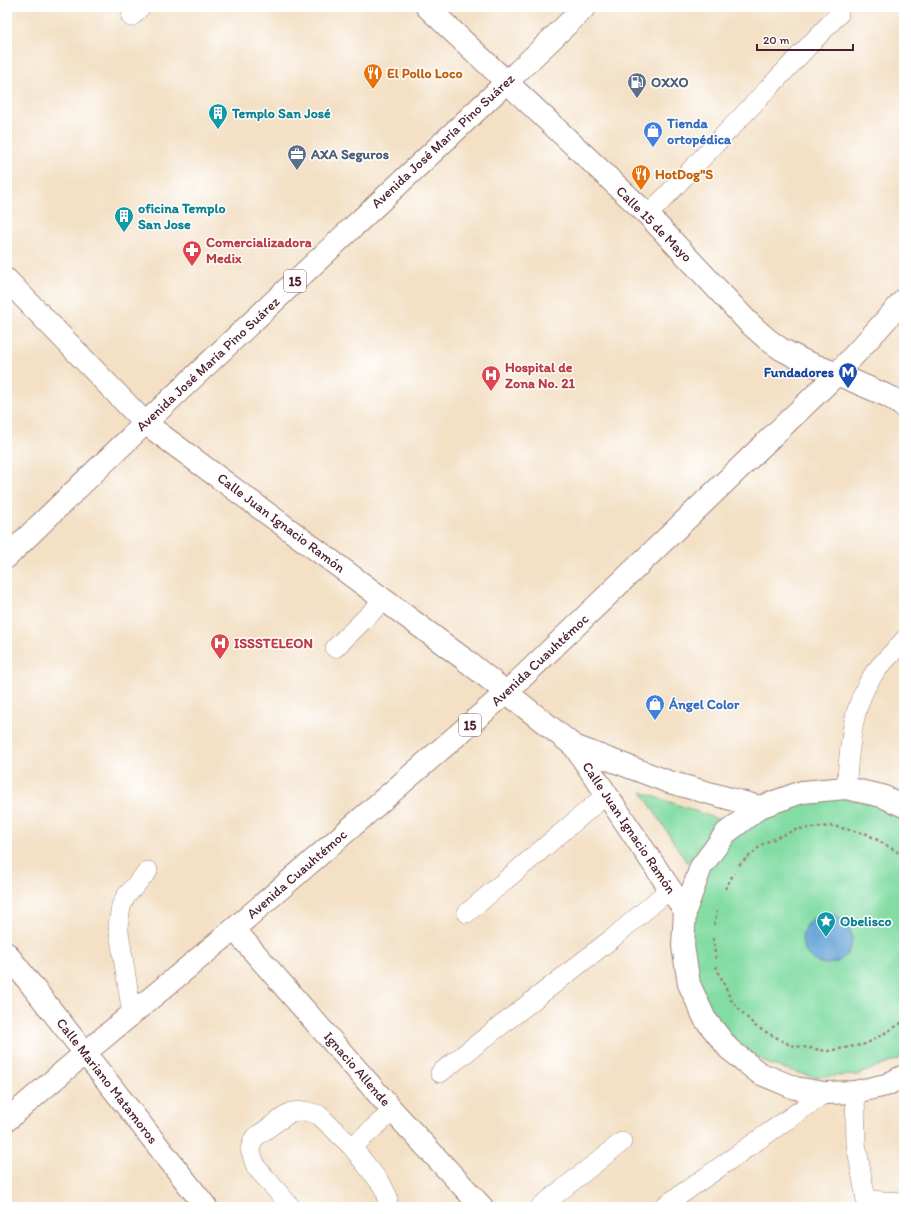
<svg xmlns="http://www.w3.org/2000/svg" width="911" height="1214" font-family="Itim,sans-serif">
  <rect width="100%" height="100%" fill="#fff"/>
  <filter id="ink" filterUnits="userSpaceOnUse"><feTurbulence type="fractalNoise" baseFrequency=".025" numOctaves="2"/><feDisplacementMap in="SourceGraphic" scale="8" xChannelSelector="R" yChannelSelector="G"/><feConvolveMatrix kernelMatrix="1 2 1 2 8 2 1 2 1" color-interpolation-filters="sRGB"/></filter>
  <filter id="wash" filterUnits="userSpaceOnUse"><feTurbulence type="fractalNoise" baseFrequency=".012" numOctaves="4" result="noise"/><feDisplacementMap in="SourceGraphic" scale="16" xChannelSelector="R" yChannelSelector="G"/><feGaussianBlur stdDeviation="0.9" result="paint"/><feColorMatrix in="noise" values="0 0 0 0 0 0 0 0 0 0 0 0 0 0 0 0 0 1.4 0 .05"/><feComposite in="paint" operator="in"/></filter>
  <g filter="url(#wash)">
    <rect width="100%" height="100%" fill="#f3e0c5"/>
    <path fill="#82dca3" stroke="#667e67" d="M642 792 723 821 687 863Z
      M831 796 878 805 904 820V1056L899 1059 857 1075 812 1077 769 1064 731 1039 702 1000 689 954 690 906 709 861 740 826 783 803Z"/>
    <path fill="#64a2d6" stroke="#576080" d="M802 939a25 25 0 1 1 50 0a25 25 0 1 1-50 0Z"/>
  </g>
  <g filter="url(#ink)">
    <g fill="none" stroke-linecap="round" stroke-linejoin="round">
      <g stroke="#9e8078" stroke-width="20">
        <path id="service" d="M131 17 141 7
          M648 215 839 14
          M335 648 384 600
          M846 788C850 749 850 709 873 675 881 663 894 652 904 640
          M467 913 607 794
          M132 1014 118 926 121 906 126 896 148 871
          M440 1073 614 937 670 889
          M855 1092 856 1144 866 1200 868 1207
          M352 1147 393 1111
          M866 1200 904 1202
          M291 1207 256 1167 250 1149 254 1138 291 1112 305 1111 319 1115 352 1147 382 1185 388 1197 386 1207
          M540 1207 622 1142
          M663 1207 825 1093"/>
      </g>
      <g stroke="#9e8078" stroke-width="24">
        <path id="minor" d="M427 7 648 215 748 322 767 339 781 349 804 361 837 374 890 397 904 407
          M234 929 393 1111 482 1207"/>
      </g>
      <g stroke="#9e8078" stroke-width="24">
        <path id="tertiary" d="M7 280 145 423 464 659 574 746 669 782 760 807
          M574 746 685 911
          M904 806 882 796 846 788 802 792 760 807 726 833 701 867 685 911 683 946 689 984 705 1019 729 1049 759 1073 795 1088 825 1093 855 1092 886 1085 904 1076
          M7 954 206 1207"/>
      </g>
      <g stroke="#9e8078" stroke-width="24">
        <path id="trunk" d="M7 557C196 370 394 192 585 7
          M7 1120 85 1053 234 929 507 692 837 374 904 300"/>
      </g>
      <path stroke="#9e8078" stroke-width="2.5" stroke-dasharray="3 3" stroke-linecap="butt" d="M739 865 764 843 797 829 833 826 867 834 898 852 904 859
        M725 889 734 873
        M714 925 717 911
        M713 938 716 961
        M716 966 731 1000 755 1026 790 1045 828 1051 866 1044 900 1024 904 1019"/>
      <use href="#service" stroke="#fff" stroke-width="19"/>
      <use href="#minor" stroke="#fff" stroke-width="22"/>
      <use href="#tertiary" stroke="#fff" stroke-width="22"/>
      <use href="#trunk" stroke="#fff" stroke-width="22"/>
    </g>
  </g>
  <defs>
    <g id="restaurant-pin" transform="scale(1)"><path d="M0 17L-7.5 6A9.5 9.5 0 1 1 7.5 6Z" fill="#e8710a" stroke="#fff"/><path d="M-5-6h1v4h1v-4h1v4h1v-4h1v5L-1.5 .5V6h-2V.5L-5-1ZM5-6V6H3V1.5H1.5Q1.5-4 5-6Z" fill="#fff"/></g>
    <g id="fuel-pin" transform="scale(1)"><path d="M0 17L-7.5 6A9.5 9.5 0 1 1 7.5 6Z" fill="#5c6f8a" stroke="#fff"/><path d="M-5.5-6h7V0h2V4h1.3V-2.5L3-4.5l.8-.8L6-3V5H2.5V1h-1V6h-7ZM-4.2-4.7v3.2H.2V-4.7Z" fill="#fff"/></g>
    <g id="building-pin" transform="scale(1)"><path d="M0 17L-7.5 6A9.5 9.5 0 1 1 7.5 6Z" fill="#0f9aa8" stroke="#fff"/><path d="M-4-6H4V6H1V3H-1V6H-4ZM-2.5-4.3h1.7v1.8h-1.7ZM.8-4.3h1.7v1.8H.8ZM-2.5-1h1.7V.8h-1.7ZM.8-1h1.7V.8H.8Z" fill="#fff"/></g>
    <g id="shop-pin" transform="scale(1)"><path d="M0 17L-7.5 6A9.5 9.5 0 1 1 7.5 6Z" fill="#3f7fe0" stroke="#fff"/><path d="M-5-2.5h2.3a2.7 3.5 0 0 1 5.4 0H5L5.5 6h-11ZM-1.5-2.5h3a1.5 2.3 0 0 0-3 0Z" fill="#fff"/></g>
    <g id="office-pin" transform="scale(1)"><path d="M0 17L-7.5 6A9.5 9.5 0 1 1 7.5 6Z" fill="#5c6f8a" stroke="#fff"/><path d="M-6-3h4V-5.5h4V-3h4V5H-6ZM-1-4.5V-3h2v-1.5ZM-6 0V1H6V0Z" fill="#fff"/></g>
    <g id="pharmacy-pin" transform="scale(1)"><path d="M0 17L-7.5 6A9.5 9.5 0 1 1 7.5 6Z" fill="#e0444e" stroke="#fff"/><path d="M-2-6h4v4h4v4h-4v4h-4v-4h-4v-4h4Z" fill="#fff"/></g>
    <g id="metro-pin" transform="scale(1)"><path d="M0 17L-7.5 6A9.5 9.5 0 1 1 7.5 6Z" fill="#1a4fb4" stroke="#fff"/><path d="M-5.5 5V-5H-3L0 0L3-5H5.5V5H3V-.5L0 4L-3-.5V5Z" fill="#fff"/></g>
    <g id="hospital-pin" transform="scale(1)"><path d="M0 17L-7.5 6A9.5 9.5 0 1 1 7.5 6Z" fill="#e0444e" stroke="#fff"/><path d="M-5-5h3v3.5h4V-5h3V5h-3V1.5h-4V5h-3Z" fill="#fff"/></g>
    <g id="sight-pin" transform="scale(1)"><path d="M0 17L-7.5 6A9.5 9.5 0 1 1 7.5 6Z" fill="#0f9aa8" stroke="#fff"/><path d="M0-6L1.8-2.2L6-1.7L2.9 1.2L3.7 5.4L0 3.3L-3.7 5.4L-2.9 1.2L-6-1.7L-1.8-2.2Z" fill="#fff"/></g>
  </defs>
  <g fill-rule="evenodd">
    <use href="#restaurant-pin" x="373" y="73"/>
    <use href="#fuel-pin" x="637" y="82"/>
    <use href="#building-pin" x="218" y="113"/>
    <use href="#shop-pin" x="653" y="131"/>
    <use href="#office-pin" x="297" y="154"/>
    <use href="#restaurant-pin" x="641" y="174"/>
    <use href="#building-pin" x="124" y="216"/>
    <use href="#pharmacy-pin" x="192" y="250"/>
    <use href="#metro-pin" x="848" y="372"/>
    <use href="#hospital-pin" x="491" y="375"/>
    <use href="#hospital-pin" x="220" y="643"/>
    <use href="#shop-pin" x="655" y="704"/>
    <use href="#sight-pin" x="826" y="921"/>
  </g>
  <g text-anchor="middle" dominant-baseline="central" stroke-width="3" stroke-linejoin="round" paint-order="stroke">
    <g fill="#fff" stroke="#80626b" stroke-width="1">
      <rect x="284" y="270" width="22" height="22" rx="3"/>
      <rect x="459" y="714" width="22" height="22" rx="3"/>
    </g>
    <g font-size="13" font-weight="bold" fill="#4a1f2b">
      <text x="295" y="281">15</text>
      <text x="470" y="725">15</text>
    </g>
    <g font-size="14" font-weight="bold" fill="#c56008" stroke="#fff" text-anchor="start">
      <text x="387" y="73">El Pollo Loco</text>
      <text x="655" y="174">HotDog"S</text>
    </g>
    <g font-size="14" font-weight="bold" fill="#4e5e75" stroke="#fff" text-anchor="start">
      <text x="651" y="82">OXXO</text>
      <text x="311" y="154">AXA Seguros</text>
    </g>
    <g font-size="14" font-weight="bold" fill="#0d838f" stroke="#fff" text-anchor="start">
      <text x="232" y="113">Templo San José</text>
      <text x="138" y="208">oficina Templo<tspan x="138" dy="16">San Jose</tspan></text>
      <text x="840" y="921">Obelisco</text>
    </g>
    <g font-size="14" font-weight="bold" fill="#366cbe" stroke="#fff" text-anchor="start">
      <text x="667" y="123">Tienda<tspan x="667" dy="16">ortopédica</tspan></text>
      <text x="669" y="704">Ángel Color</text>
    </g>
    <g font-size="14" fill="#4a1f2b" stroke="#fff">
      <text transform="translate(443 141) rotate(-43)">Avenida José María Pino Suárez</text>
      <text transform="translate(654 224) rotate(45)">Calle 15 de Mayo</text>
      <text transform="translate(208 364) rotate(-43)">Avenida José María Pino Suárez</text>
      <text transform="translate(281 523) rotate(37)">Calle Juan Ignacio Ramón</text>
      <text transform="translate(540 660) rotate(-43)">Avenida Cuauhtémoc</text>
      <text transform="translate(629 828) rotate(56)">Calle Juan Ignacio Ramón</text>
      <text transform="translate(297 874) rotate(-41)">Avenida Cuauhtémoc</text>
      <text transform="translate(357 1069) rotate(49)">Ignacio Allende</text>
      <text transform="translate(107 1081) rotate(52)">Calle Mariano Matamoros</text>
    </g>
    <g font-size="14" font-weight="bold" fill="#be3a42" stroke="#fff" text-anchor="start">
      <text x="206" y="242">Comercializadora<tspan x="206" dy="16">Medix</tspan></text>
      <text x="505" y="367">Hospital de<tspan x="505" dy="16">Zona No. 21</tspan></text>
      <text x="234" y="643">ISSSTELEON</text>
    </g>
    <g font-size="14" font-weight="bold" fill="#164399" stroke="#fff" text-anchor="end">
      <text x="834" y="372">Fundadores</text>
    </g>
  </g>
  <rect width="911" height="1214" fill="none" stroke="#fff" stroke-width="24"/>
  <path d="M757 44v6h96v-6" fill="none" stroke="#4a1f2b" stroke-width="2"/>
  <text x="763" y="44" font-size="12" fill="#4a1f2b" stroke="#ffffff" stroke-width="3" paint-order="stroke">20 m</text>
</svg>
